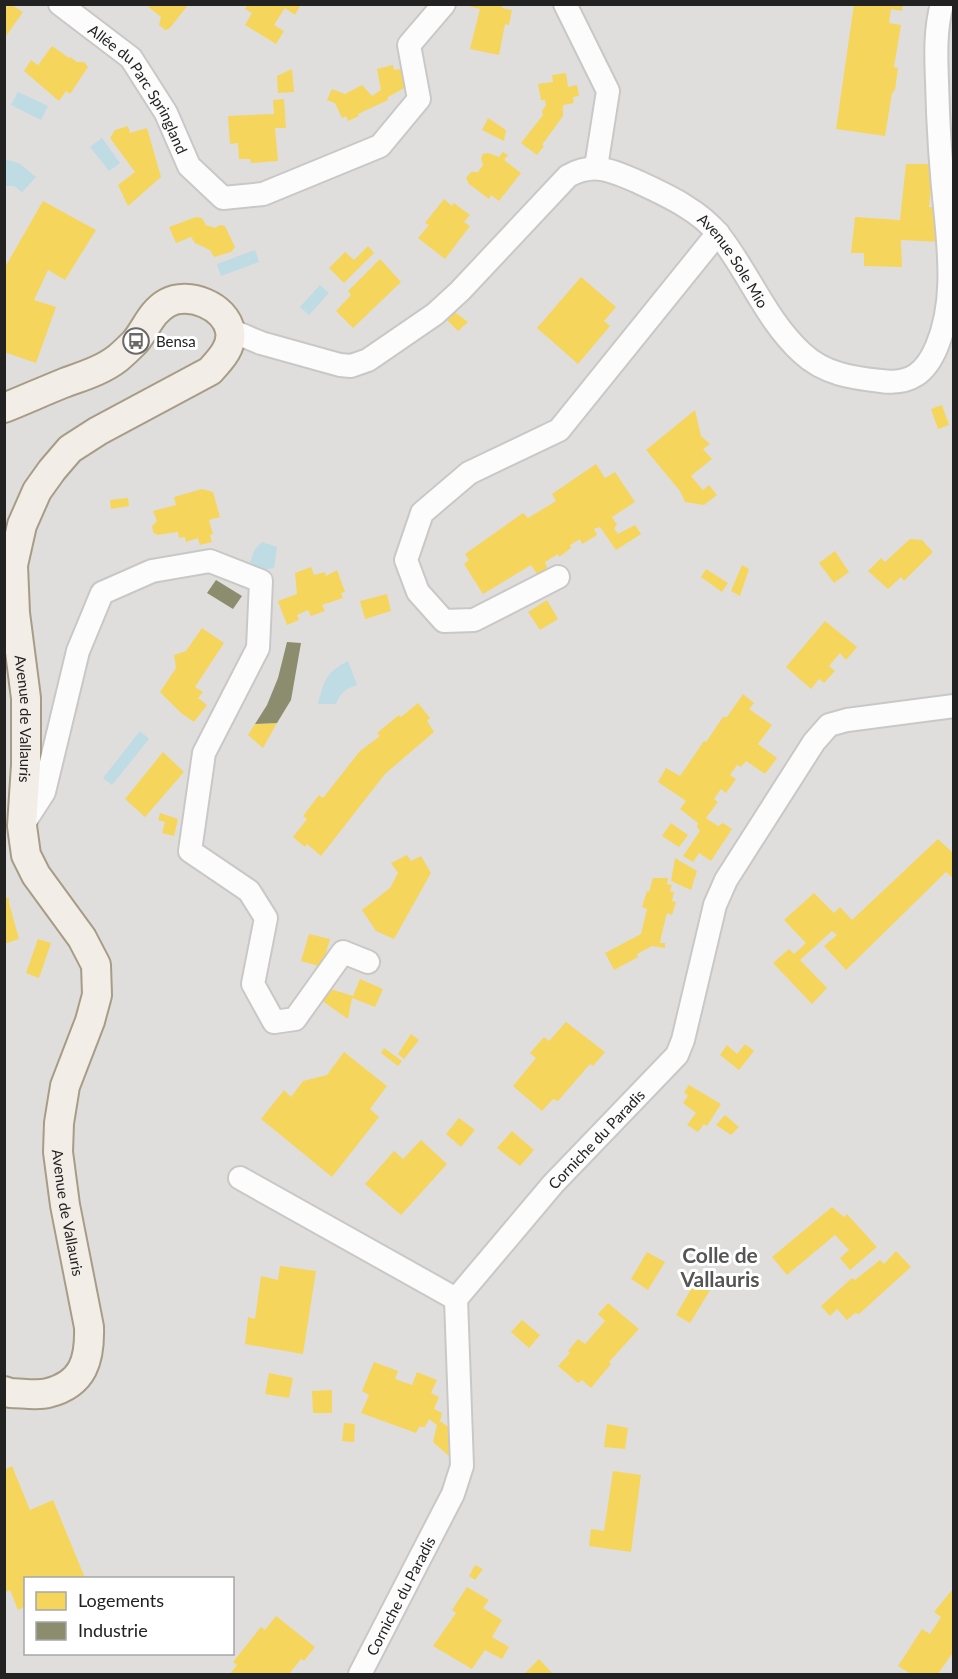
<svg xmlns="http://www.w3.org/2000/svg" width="958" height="1679" font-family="Lato,sans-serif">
  <rect width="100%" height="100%" fill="#f0eeeb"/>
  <path fill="#dfdedc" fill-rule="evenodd" d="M5 5H953V1674H5ZM26 1578H232V1654H26Z"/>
  <path fill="#bfdbe3" d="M18 92 48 106 41 120 11 105Z
    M102 138 120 163 109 171 90 147Z
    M5 159 20 164 36 177 22 192 14 186H5Z
    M255 250 259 262 221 276 217 264Z
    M320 285 329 293 309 315 300 307Z
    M262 542 277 547 274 568 263 570 250 562 255 549Z
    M348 661 357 685C345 689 341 692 336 704H318C324 681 325 673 348 661Z
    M140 731 149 739 112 785 103 778Z"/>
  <path fill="#f6d55c" d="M10 4 23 12 4 39V5L8 7Z
    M145 4H189L169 29 165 30 159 25 161 17Z
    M248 4H301L295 15 285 8 274 25 284 31 276 44 245 25 252 13 245 9Z
    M461 4H503L502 8 512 10 509 25 505 24 499 55 470 49 480 9Z
    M854 4H903L902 11 891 9 889 23 901 25 894 67 898 68 895 90 892 93 885 136 836 129Z
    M52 46 69 58 70 57 77 62H84L88 67 70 94 66 91 59 101 24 71 31 60 38 65Z
    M393 65 394 70 401 69 408 86 388 97V100L358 114 359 116 348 121 346 116 342 118 335 103 327 100 332 89 345 94 362 85 372 96 381 90 377 69Z
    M292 69 294 92 278 93 277 76Z
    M566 73 568 87 577 85 579 96 573 97 574 103 563 105V116L542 145 544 146 537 155 521 143 543 115 542 111 546 105 545 100H541L538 84 553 82 552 75Z
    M284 99 286 128H275L278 161 251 163 250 159H239L238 143 230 144 228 116 274 114 273 100Z
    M488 118 506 130 504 141 482 130Z
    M128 126 130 133 147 128 161 177 128 206 118 185 135 172 110 138 115 130Z
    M503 152 508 155 504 160 521 173 499 201 491 195 489 199 469 184 466 178 471 172H478L483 165 481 158 483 154 488 153 499 157Z
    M906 164H934L929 207H939L941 242 901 240 902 267 864 266V253H851L855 217 900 220Z
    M444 199 452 206 454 203 470 215 464 222 470 226 445 259 418 238 429 225 425 223Z
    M43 201 96 230 65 280 48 270 34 300 56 307 36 363 4 352V269Z
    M196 217 202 218 206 225 215 228 220 225 225 226 235 247 231 252 214 257 210 250 195 243 191 237 176 243 169 227Z
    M368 246 374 253 344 283 329 268 345 252 354 260Z
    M380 259 401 282 353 328 336 311 351 295 348 291Z
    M581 277 616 307 604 321 610 326 578 364 537 328Z
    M452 310 468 322 458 331 443 316Z
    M942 405 949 425 938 429 931 409Z
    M695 410 701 436 710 444 703 449 712 459 691 476 703 490 709 485 717 495 704 505 685 502 680 491 646 450Z
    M596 464 605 478 615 472 635 502 612 517 617 525 614 528 618 534 635 525 641 534 616 550 600 527 594 529 597 535 582 544 580 539 570 545 571 548 559 557 558 554 545 562 548 570 539 577 531 565 483 594 464 564 469 560 465 554 523 513 528 518 556 501 552 494Z
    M202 489 213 492 220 517 209 520 213 534 210 535 212 542 200 545 198 538 186 542 185 537 179 538 178 532 157 535 153 532 152 526 157 521 153 511 176 505 174 497Z
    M128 498 129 506 111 509 110 500Z
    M910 539 922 540 933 552 904 581 901 577 888 589 868 571 881 558 885 562Z
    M835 551 849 572 834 583 819 563Z
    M742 565 749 569 740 596 731 591Z
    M311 567 314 575 325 572 326 576 337 570 345 592 341 593 343 598 322 605 325 611 311 616 308 610 297 615 299 620 287 625 278 601 297 594 295 573Z
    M706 569 728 583 722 592 701 577Z
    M387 594 391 611 365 619 360 601Z
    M547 600 558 619 540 630 528 612Z
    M825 621 857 647 846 660 840 653 829 666 835 671 824 683 819 679 811 689 786 667Z
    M202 628 224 643 195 687 203 692 198 698 207 705 194 722 181 713 160 692 176 668 174 655 186 651Z
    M743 694 754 703 749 709 772 725 758 744 777 758 765 774 746 761 741 767 737 765 730 775 736 779 726 793 721 789 714 799 718 802 706 818 718 826 723 823 732 829 711 861 699 853 693 862 683 856 700 831 697 827 698 823 680 809 686 801 658 782 666 768 680 776 704 741 706 742 723 717H727Z
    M418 703 430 718 427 721 434 732 385 774 321 856 307 844 305 847 293 837 307 819 303 816 319 795 323 798 360 751 380 736 377 733 399 715 401 717Z
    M277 723 263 748 248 735 255 724Z
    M163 752 184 772 145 817 125 799Z
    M160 813 178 819 174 836 162 833 165 822 158 820Z
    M671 823 688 835 679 847 662 836Z
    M938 839 954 854V879L946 872 846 970 824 946 837 935 832 931 800 960 827 988 812 1004 773 963 789 949 794 954 806 943 784 920 814 893 834 913 840 907 852 920Z
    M407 855 411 861 421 856 431 873 394 939 376 931 362 910 390 888 398 873 391 863Z
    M675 858 697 871 691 890 671 881Z
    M653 878H668L667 884 672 885 670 891 674 892 672 901 676 902 672 915 667 913 662 933 660 943H665V948L652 946 637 954 638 957 614 970 605 953 641 934 647 909 642 907 647 891 649 892Z
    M4 897 9 898V903L19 939 4 944Z
    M309 934 330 939 322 967 301 961Z
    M38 939 51 943 39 978 26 973Z
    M360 979 383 989 375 1007 352 998 348 1019 321 1000 327 988 353 996Z
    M566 1022 605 1052 593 1066 590 1064 558 1101 553 1099 542 1111 513 1086 536 1058 530 1053 544 1037 549 1041Z
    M411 1034 419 1040 404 1059 398 1054Z
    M745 1044 754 1051 739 1070 720 1055 727 1045 737 1054Z
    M384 1048 402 1061 398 1066 381 1053Z
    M344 1052 387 1086 370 1109 379 1117 332 1177 261 1119 284 1090 291 1097 303 1081 327 1075Z
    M689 1085 721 1104 707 1126 704 1124 698 1132 687 1125 696 1113 683 1103 688 1096 684 1092Z
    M725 1115 739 1127 731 1135 716 1125Z
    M459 1118 475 1130 461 1147 446 1134Z
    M512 1131 534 1150 520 1166 497 1148Z
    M421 1140 447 1164 401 1215 365 1184 394 1151 403 1159Z
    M832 1207 844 1217 847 1214 877 1247 850 1270 840 1258 849 1250 835 1235 787 1275 772 1257Z
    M896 1251 911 1267 859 1314 855 1313 847 1320 837 1309 830 1316 821 1306 852 1278 855 1280 880 1260 884 1264Z
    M647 1252 665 1262 648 1290 631 1279Z
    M280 1266 316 1271 303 1354 245 1344 248 1317 255 1319 261 1276 278 1280Z
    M698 1277 712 1287 690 1323 676 1315Z
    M608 1303 639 1329 609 1362 611 1364 591 1388 582 1380 578 1383 558 1366 570 1353 568 1351 578 1339 585 1344 605 1321 598 1314Z
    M522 1320 540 1335 529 1348 511 1332Z
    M374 1362 398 1371 395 1379 412 1385 417 1372 437 1380 431 1393 439 1397 434 1409 442 1413 440 1421 454 1431V1447L450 1457 433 1442 437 1425 429 1419 425 1427H419L416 1433 361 1413 369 1395 362 1391Z
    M269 1373 293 1378 289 1398 265 1394Z
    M332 1390V1413H313L312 1391Z
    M344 1423 355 1424 354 1442 342 1441Z
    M607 1424 628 1428 625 1449 604 1447Z
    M12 1466 30 1510 53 1500 85 1578H26V1606L18 1610 10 1590 4 1593V1470Z
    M613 1471 641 1475 631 1552 589 1546 591 1529 604 1531Z
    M475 1565 483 1569 475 1580 469 1576Z
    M467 1587 489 1600 483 1608 502 1620 492 1637 509 1647 502 1659 485 1650 472 1669 433 1646 456 1613 452 1610Z
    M952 1590 954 1591V1651L938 1674H911L898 1666 922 1629 930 1634 941 1617 934 1612Z
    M276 1616 315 1647 304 1661 301 1659 289 1674H230L237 1665 233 1662 261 1627 265 1630Z
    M539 1659 553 1674H523L525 1673Z"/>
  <path fill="#8c8c6e" d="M216 580 242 596 233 609 207 593Z
    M287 642 301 643 291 700 277 723 255 724 267 705 278 678Z"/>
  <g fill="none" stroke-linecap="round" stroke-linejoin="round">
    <g stroke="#c9c8c7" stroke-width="26">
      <g id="minor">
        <path id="s1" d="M60 4 131 58 166 113 189 166 223 198 263 194 380 146 419 99 409 45 444 4"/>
        <path d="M565 4 608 91 596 167"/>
        <path id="s2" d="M230 330 261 343 340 365 351 366 368 360 435 314 460 291 568 176C593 162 611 170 636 181 664 194 700 210 719 235 749 273 766 320 802 353 824 374 853 378 881 381 910 385 926 373 937 346 954 305 950 260 946 217 941 171 938 127 937 81 936 56 935 29 942 4"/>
        <path d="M558 577 474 620 444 621 418 592 406 560 422 513 469 473 559 430 718 233"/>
        <path d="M22 826 44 792 78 651 102 593 152 571 210 561 261 581 258 648 204 753 190 851 249 891 266 918 253 984 274 1022 295 1019 343 952 368 962"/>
        <path d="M240 1178 456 1299"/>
        <path id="s3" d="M360 1674 453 1494 462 1466 456 1299 553 1184 677 1055 683 1040 715 905 726 880 814 742 829 725 847 720 954 706"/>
      </g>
    </g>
    <g stroke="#a79c86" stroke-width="32">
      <g id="major">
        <path id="s4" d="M4 408C24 400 44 391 64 383 83 376 103 370 118 358 124 353 130 347 135 342 146 329 151 312 167 303 188 291 226 306 230 331 233 347 220 360 210 371L98 431 70 449 52 470 37 491 22 525 13 565 15 613 26 698V765L22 826 26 855 36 875 82 938 96 965 97 995 90 1021 65 1086 59 1123 58 1152 65 1205 89 1327C90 1359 84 1384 48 1393 37 1396 22 1393 10 1393L4 1391"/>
      </g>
    </g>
    <use href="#minor" stroke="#fdfcfc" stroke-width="22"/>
    <use href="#major" stroke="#f3ede7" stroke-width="28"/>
  </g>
  <defs>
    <g id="bus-ring" transform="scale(1.35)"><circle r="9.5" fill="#fff" stroke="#6a6968" stroke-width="1.5"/><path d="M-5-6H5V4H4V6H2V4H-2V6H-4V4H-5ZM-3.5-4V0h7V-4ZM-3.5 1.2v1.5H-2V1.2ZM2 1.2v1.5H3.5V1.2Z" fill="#6a6968"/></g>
  </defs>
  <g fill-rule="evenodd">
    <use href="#bus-ring" x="136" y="341"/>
  </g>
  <g text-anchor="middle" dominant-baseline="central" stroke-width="6" stroke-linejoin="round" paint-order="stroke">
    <g font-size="15" fill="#222" stroke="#fff">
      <text stroke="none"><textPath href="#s1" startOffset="118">Allée du Parc Springland</textPath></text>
      <text stroke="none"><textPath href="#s2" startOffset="618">Avenue Sole Mio</textPath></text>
      <text stroke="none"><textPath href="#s4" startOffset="770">Avenue de Vallauris</textPath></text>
      <text stroke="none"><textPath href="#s3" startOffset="612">Corniche du Paradis</textPath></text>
      <text stroke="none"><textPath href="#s4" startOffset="1292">Avenue de Vallauris</textPath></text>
      <text stroke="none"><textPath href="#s3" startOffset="88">Corniche du Paradis</textPath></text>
    </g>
    <g font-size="15" fill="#222" stroke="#fff" text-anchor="start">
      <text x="156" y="341">Bensa</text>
    </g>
    <g font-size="21" font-weight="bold" fill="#555" stroke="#fff">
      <text x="720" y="1254">Colle de<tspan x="720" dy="24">Vallauris</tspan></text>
    </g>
  </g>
  <rect width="958" height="1679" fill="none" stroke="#222222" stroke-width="12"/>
  <rect x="24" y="1577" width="210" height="78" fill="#ffffff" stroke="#a7a7a7" stroke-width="1.5"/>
  <rect x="36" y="1592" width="30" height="18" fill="#f6d55c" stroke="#a7a7a7" stroke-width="1.5"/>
  <text x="78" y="1607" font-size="18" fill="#222222">Logements</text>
  <rect x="36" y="1622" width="30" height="18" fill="#8c8c6e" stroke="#a7a7a7" stroke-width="1.5"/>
  <text x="78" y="1637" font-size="18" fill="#222222">Industrie</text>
</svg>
